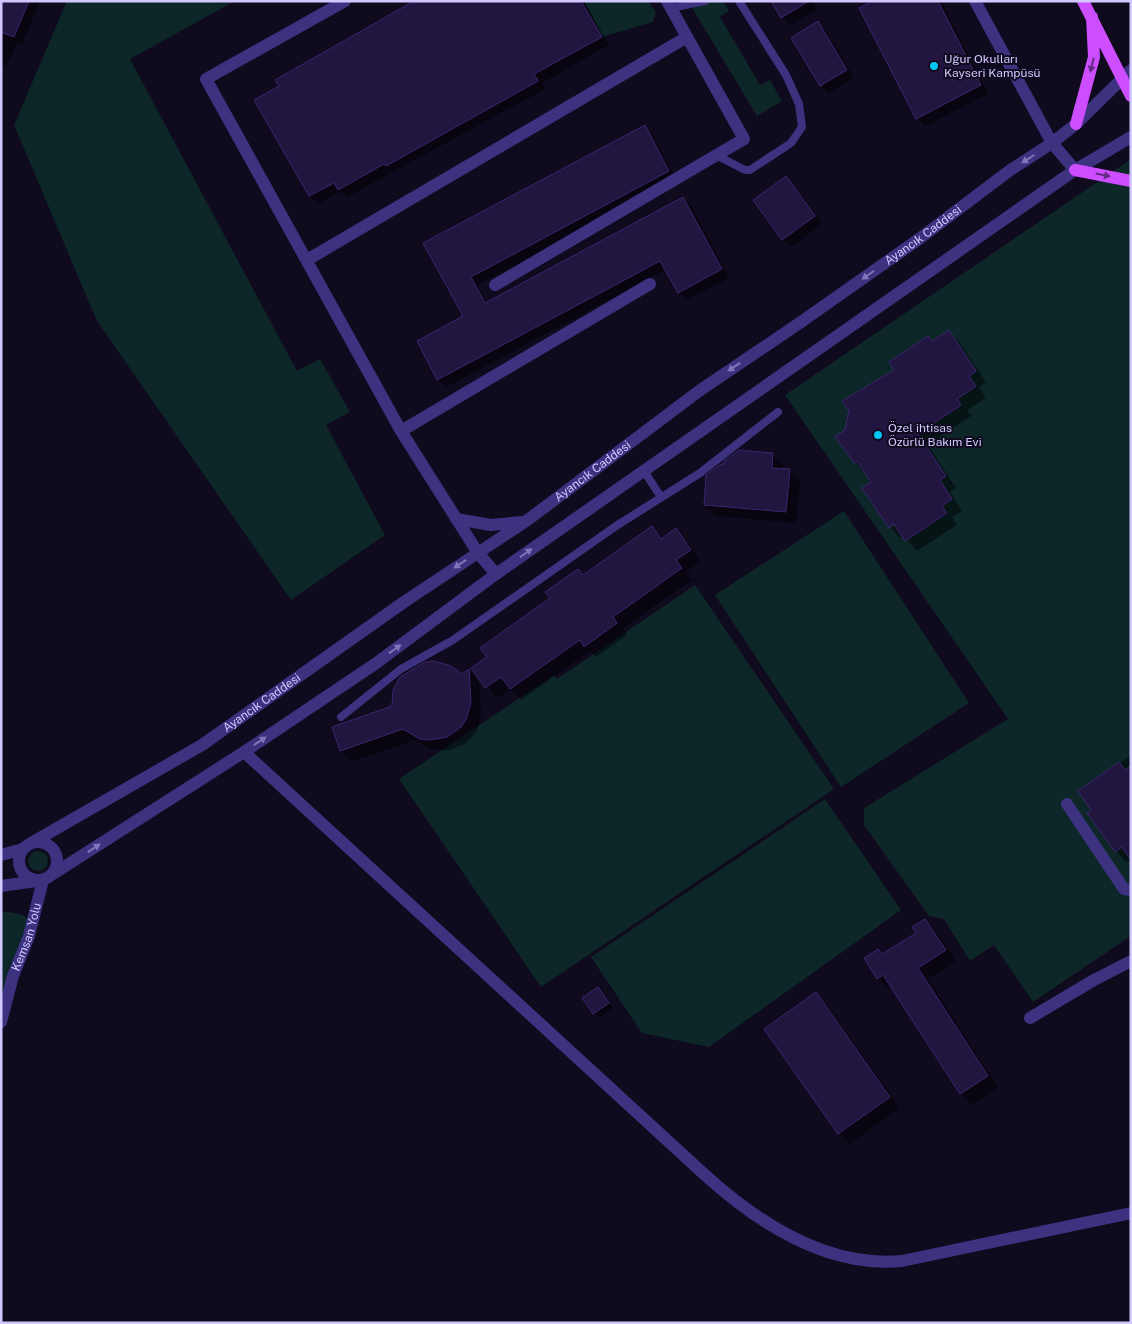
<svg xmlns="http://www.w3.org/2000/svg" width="1132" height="1324" font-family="'Public Sans',sans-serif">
  <rect width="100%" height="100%" fill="#0f0a1e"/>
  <path fill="#0d2728" d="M67 1H235L130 59 297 371 320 359 350 412 326 425 385 535 291 600 97 321 14 125Z
    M584 1H649L656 13 653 22 602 37Z
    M699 1H723L729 11 720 17 760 85 770 80 782 101 757 116 691 6Z
    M1131 159V936L1033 1002 994 945 970 961 944 919 929 916 864 825V808L1008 719 785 395Z
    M844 511 969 703 841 787 715 595Z
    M695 585 834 789 541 987 399 779 554 675 557 679Z
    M825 799 901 910 709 1047 642 1033 591 957Z
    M28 861a10 10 0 1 1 20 0a10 10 0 1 1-20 0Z
    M1 911 21 914 29 920 1 1022Z"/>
  <path fill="#0007" d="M1 1H40L22 44 17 42 7 66 1 64Z
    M417 1H584L609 45 542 83 545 89 347 197 341 191 318 204 310 196 256 100Z
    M773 1H812L817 10 790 25 782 17Z
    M875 1H941L988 94 925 126 917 118Z
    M818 23 826 31 854 78 829 93 821 85 792 38Z
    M644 127 652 135 676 179 478 285 487 303 683 198 691 206 729 278 687 300 679 292 667 269 446 387 438 379 464 317 425 244Z
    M786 178 822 224 791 247 783 239Z
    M949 332 960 343 986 382 979 387 986 398 967 410 971 416 928 445 956 488 950 492 962 511 952 517 957 525 917 551 904 536 900 538 891 528 900 522 890 527 873 483 855 462 846 431 896 371 928 337 933 342Z
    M772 454 783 465V470L790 471 800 481 797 523 716 516 705 505Z
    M652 528 663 539 676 530 686 541 701 561 686 572 692 580 623 628 627 635 596 657 590 651 521 700 511 689 497 698 473 668 488 657 552 599 578 570 584 576Z
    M469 671 479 681 481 715 477 731 465 744 449 750H432L415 740 352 761 341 750 393 707Z
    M1131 755V859L1126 862 1116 851 1080 791Z
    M925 920 936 931 956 962 928 979 998 1088 971 1105 961 1094 892 987 888 989 878 978 883 955 917 933Z
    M598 988 613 1008 599 1018 594 1013Z
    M816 994 826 1004 900 1108 849 1144 839 1133 765 1029Z"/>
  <path fill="#221540" stroke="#3a266e" d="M1 1H29L14 37 1 32Z
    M414 1H581L602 37 534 74 538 81 386 166 384 164 338 190 334 183 309 196 254 100 279 86 275 80Z
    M771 1H809L781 18Z
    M872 1H938L981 85 916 119 859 8Z
    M818 21 847 70 820 86 791 38Z
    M645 125 669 171 471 277 485 303 683 197 722 269 678 293 660 261 437 380 417 341 463 316 423 243Z
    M786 176 815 216 782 240 753 200Z
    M949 330 976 371 969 376 976 386 957 399 961 405 918 434 946 476 940 480 952 499 942 506 947 513 905 541 894 524 889 528 862 488 871 482 857 461 854 463 835 436 845 430 849 411 842 401 894 370 889 362 928 336 932 341Z
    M739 450 773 453 772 468 790 469 786 512 704 505 706 475 721 464H724V461Z
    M652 526 661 539 676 528 691 550 676 560 682 568 613 617 617 623 584 647 580 640 510 689 501 677 485 688 471 668 487 657 480 648 550 598 545 592 578 569 583 575Z
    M434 661 451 666 462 674 469 669 471 703 466 720 461 727 447 737 429 740 420 739 403 729 340 751 332 727 392 706 393 690 400 677 425 662Z
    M1119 762 1125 770 1131 766V860L1122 847 1115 852 1087 813 1091 810 1078 791Z
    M925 919 946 950 918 968 988 1076 960 1094 883 975 877 979 864 958 878 949 882 954 916 933 912 927Z
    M598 987 609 1003 593 1014 582 998Z
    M816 992 890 1097 838 1134 764 1029Z"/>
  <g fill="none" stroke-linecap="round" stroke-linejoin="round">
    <path stroke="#3c3280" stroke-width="8" d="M670 8 705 1
      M716 155 745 170H750L791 143 802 127 799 104 786 75 739 1
      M644 471 661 497
      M341 717 401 669 453 640 616 526 700 473 778 412"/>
    <g stroke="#3c3280" stroke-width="12">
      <path d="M345 1 206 79 401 431 478 553 496 574"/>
      <path d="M975 1 1052 143 1075 170"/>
      <path d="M307 260 687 37"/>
      <path d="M495 285 744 139 667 1"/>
      <path d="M401 431 650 284"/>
      <path d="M244 752 705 1175C758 1223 827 1268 902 1261L1131 1213"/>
      <path d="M1067 804 1124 889 1131 890"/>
      <path d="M1030 1018 1094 980 1131 961"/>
      <path id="s1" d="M1 1022 13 976 29 936 43 880"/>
    </g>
    <g stroke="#3c3280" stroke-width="12">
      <path d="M456 519 491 525 522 522"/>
      <circle cx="38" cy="861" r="19"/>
      <path id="s2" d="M33 842 202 745 404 602 529 519 699 391 801 322 919 239 1009 171 1052 143 1076 124 1131 70"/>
      <path d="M1 855 23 849"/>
      <path d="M53 874 244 752 375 664 496 574 1075 170 1131 137"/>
      <path d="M1 886 36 881"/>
    </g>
    <path stroke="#cd4eff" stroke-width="12" d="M1083 1 1131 96
      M1076 124 1094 57 1092 17
      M1075 170 1131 181"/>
  </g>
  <defs><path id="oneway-solid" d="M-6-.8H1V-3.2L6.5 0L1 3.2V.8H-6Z" transform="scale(1.25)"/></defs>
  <g fill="#642983">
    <use href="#oneway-solid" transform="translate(1092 65) rotate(104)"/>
    <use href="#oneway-solid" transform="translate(1103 175) rotate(11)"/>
  </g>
  <g fill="#8075b9">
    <use href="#oneway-solid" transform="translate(1028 159) rotate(148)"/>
    <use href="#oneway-solid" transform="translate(868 275) rotate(145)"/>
    <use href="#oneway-solid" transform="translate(734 367) rotate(146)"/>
    <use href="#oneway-solid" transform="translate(526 553) rotate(-35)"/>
    <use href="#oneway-solid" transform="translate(460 564) rotate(146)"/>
    <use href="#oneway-solid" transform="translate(395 649) rotate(-36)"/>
    <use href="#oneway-solid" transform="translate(260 741) rotate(-34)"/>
    <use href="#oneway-solid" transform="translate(94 848) rotate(-33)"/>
  </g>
  <g fill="#00c4f2" stroke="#0f0a1e" stroke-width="2">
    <circle cx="934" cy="66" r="5"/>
    <circle cx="878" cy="435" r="5"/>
  </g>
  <g text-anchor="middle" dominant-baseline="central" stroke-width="4" stroke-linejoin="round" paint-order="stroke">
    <g font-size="12" fill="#d3c7ff" stroke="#0f0a1e" text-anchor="start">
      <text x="944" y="59">Uğur Okulları<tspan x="944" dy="14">Kayseri Kampüsü</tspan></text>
      <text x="888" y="428">Özel ihtisas<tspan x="888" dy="14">Özürlü Bakım Evi</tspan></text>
    </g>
    <g font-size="12" fill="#d3c7ff" stroke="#0f0a1e">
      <text stroke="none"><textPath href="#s2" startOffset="1078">Ayancık Caddesi</textPath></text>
      <text stroke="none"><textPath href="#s2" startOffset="672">Ayancık Caddesi</textPath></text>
      <text stroke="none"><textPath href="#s2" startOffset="268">Ayancık Caddesi</textPath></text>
      <text stroke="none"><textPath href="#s1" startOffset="89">Kemsan Yolu</textPath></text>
    </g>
  </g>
  <rect width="1132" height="1324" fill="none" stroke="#d3c7ff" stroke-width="5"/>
</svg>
